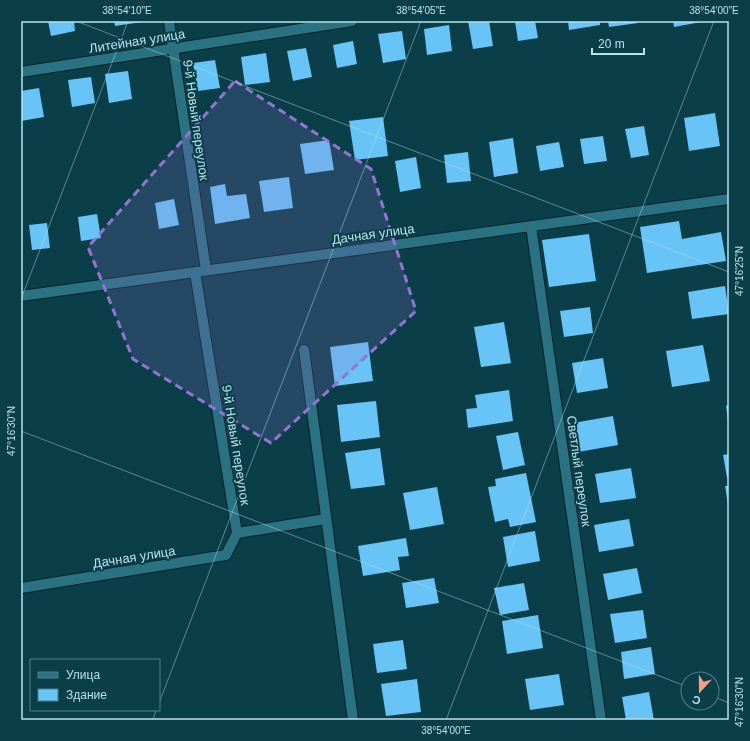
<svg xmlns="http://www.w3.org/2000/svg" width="750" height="741" font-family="Arial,sans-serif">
  <rect width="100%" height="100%" fill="#0a3f4a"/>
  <path fill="#68c3f6" d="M48 21H74L75 31 51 36Z
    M114 21H142V22L115 26Z
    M468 21H489L493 46 473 49Z
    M515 21H535L538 38 518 41Z
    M568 21H600V25L569 30Z
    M608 21H637L638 23 609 27Z
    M673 21H701V22L674 27Z
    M449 25 452 51 427 55 424 29Z
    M402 31 406 59 383 63 378 34Z
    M353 41 357 64 337 68 333 45Z
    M306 48 312 77 293 81 287 51Z
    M266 53 270 82 245 85 241 57Z
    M215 60 220 88 198 91 193 63Z
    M128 71 132 99 109 103 105 74Z
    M91 77 95 103 72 107 68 80Z
    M39 88 44 117 21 121V91Z
    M715 113 720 146 689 151 684 118Z
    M383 117 388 156 355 160 349 121Z
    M644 126 649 155 631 158 625 129Z
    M603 136 607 161 584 164 580 139Z
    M513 138 518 173 494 177 489 142Z
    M329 140 334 170 305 174 300 144Z
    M559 142 564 167 540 171 536 146Z
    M468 152 471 181 447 183 444 155Z
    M416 157 421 188 400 192 395 161Z
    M289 177 293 208 264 212 259 181Z
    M225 184 227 196 246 194 250 218 215 224 210 187Z
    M174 199 179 225 159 229 155 203Z
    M97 214 101 238 81 241 78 217Z
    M679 221 682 239 721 232 726 261 647 273 640 227Z
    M47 223 50 248 32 250 29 225Z
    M589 234 596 281 549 287 542 240Z
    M725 286 729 314 692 319 688 292Z
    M590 307 593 333 564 337 560 311Z
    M504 322 511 363 481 367 474 327Z
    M368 342 373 381 335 386 330 347Z
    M703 345 710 381 672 387 666 351Z
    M603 358 608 388 577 393 572 363Z
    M509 390 513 421 468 428 466 409 477 408 475 395Z
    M376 401 380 437 341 442 337 405Z
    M729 405V419L728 420 726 406Z
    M613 416 618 445 578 452 573 423Z
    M518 432 525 465 503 470 496 436Z
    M380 448 385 485 351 489 345 453Z
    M729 454V478H727L723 455Z
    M631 468 636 498 600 503 595 474Z
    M526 473 536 522 510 527 508 519 495 522 488 487 496 486 495 479Z
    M725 486H729V504H728Z
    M437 487 444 524 410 530 403 493Z
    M629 519 634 546 599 552 594 525Z
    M535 531 540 561 508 567 503 537Z
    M406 538 409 556 398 557 400 570 363 576 358 546Z
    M637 568 642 593 608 600 603 574Z
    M434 578 439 603 406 608 402 583Z
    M524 583 529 610 500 615 494 588Z
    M643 610 647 638 615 643 610 614Z
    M538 615 543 648 507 654 502 621Z
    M403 640 407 669 377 673 373 644Z
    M651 647 655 674 624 679 621 652Z
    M559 674 564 705 530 710 525 679Z
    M417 679 421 712 386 716 381 684Z
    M649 692 654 720H626L622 697Z"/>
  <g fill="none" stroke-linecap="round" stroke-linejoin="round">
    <g stroke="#06232a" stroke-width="12">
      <path id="minor" d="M169 21 206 270
        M21 72 352 21
        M531 226 601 720
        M195 272 237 533 326 519
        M21 296 729 199
        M304 350 353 720
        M21 588 226 555 237 533"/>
    </g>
    <use href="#minor" stroke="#2a7181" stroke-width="10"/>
  </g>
  <path fill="#9375d1" fill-opacity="0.2" stroke="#9375d1" stroke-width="3" stroke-dasharray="8 5" stroke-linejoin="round" d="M235 81 371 169 416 311 271 443 133 359 88 247Z"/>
  <path fill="none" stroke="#b8e2ed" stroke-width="1" stroke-opacity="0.45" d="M76 21 729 272M21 299 128 21M21 431 688 687M712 696 729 703M159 703 421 21M153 720 156 710M446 720 714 21"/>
  <g text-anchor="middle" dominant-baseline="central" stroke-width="4" stroke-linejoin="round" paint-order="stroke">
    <g font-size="13" fill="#b8e2ed" stroke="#0a3f4a">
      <text transform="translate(137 41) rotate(-9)">Литейная улица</text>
      <text transform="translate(196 120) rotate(82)">9-й Новый переулок</text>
      <text transform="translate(373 234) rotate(-8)">Дачная улица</text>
      <text transform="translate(236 445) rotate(81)">9-й Новый переулок</text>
      <text transform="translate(579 471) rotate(82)">Светлый переулок</text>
      <text transform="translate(134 557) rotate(-9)">Дачная улица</text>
    </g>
  </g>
  <rect width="750" height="741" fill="none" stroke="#0a3f4a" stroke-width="44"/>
  <rect x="30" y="659" width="130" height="52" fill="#0a3f4a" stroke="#50808b"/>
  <rect x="38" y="672" width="20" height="6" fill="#2a7181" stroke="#50808b"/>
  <text x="66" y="679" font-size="12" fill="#b8e2ed">Улица</text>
  <rect x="38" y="689" width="20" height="12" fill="#68c3f6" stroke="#50808b"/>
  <text x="66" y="699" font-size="12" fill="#b8e2ed">Здание</text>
  <g transform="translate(700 691) rotate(201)"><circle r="19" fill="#0a3f4a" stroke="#50808b"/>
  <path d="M0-3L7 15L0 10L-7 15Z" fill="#f49e87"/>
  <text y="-6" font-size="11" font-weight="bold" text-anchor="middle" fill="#b8e2ed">С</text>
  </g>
  <path d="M592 48v6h52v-6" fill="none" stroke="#b8e2ed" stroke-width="2"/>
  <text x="598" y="48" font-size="12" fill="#b8e2ed" stroke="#0a3f4a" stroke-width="3" paint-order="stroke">20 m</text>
  <rect x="22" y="22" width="706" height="697" fill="none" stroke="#b8e2ed" stroke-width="1.5"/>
  <g font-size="10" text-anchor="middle" fill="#b8e2ed">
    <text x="127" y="14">38°54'10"E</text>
    <text x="421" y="14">38°54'05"E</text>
    <text x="714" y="14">38°54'00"E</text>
    <text transform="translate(739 271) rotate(-90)" y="4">47°16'25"N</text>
    <text transform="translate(11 431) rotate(-90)" y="4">47°16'30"N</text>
    <text transform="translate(739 702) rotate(-90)" y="4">47°16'30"N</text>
    <text x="446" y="734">38°54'00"E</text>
  </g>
</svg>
